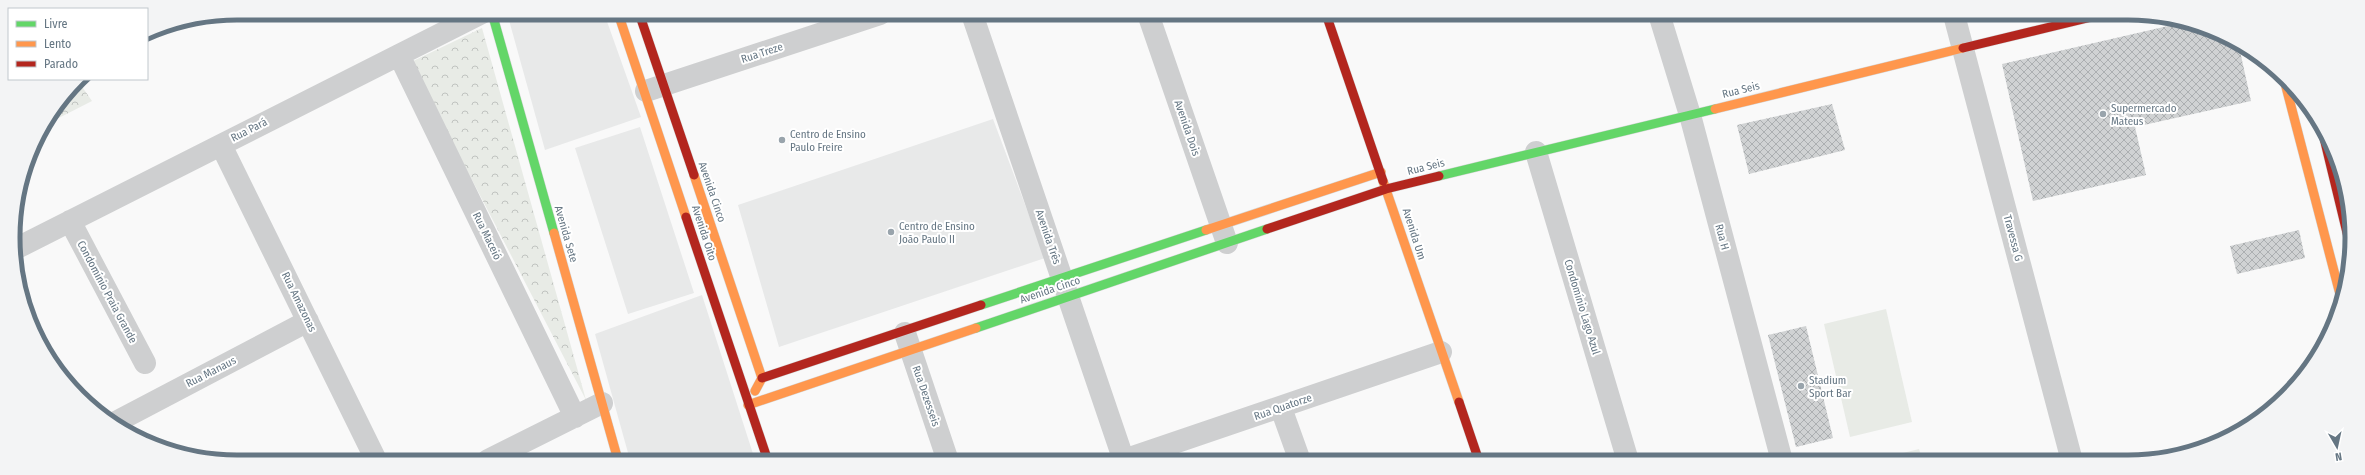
<svg xmlns="http://www.w3.org/2000/svg" width="2365" height="475" font-family="'Fira Sans Condensed',sans-serif">
  <defs>
    <pattern id="forest-crowns" width="20" height="18" patternUnits="userSpaceOnUse"><rect width="20" height="18" fill="#e8ebe6"/><path d="M2 6a3 3 0 1 1 6 0M12 15a3 3 0 1 1 6 0" fill="none" stroke="#c0c3c0"/></pattern>
    <pattern id="building-cross-hatch" width="8" height="8" patternUnits="userSpaceOnUse"><rect width="8" height="8" fill="#d0d2d3"/><path d="M0 0l8 8M0 8l8-8" fill="none" stroke="#acafb1"/></pattern>
  </defs>
  <rect width="100%" height="100%" fill="#f9f9f9"/>
  <path fill="#e8e9e9" d="M507 13H604L641 117 545 150Z
    M993 119 1045 258 779 347 738 205Z
    M640 127 694 293 628 314 575 148Z
    M702 295 755 460H630L595 334Z"/>
  <path fill="url(#forest-crowns)" d="M482 28 586 400 411 62Z
    M78 81 92 101 49 123Z"/>
  <path fill="#e8ebe6" d="M1886 309 1912 422 1850 437 1824 324Z
    M1919 449 1923 461H1871Z"/>
  <path fill="url(#building-cross-hatch)" d="M2181 23 2238 42 2251 101 2135 127 2146 175 2033 201 2002 64Z
    M1832 104 1845 150 1749 174 1737 125Z
    M2299 230 2305 258 2237 274 2230 246Z
    M1806 326 1833 438 1796 447 1768 335Z"/>
  <g fill="none" stroke-linecap="round" stroke-linejoin="round">
    <g stroke="#d5d6d7" stroke-width="10">
      <path id="fast" d="M492 13 554 233
        M1439 176 1715 109
        M981 305 1206 230
        M976 328 1267 229"/>
    </g>
    <g stroke="#d5d6d7" stroke-width="10">
      <path id="slow" d="M618 13 686 217
        M2285 83 2341 298
        M1715 109 1963 48
        M694 175 762 378 755 391
        M1383 181 1459 402
        M1206 230 1381 172
        M554 233 618 460
        M748 405 976 328"/>
    </g>
    <g stroke="#d5d6d7" stroke-width="10">
      <path id="jam" d="M639 13 694 175
        M1326 14 1383 181
        M1963 48 2100 15
        M2324 138 2348 237
        M686 217 768 461
        M1267 229 1386 189 1439 176
        M762 378 981 305
        M1459 402 1479 461"/>
    </g>
    <path stroke="#cecfd0" stroke-width="22" d="M972 14 1124 461
      M1148 14 1227 243
      M1659 14 1690 115 1782 461
      M1954 15 2072 461
      M399 55 575 417
      M646 91 880 14
      M221 145 376 460
      M1536 152 1628 461
      M70 221 145 363
      M17 248 482 13
      M905 333 948 461
      M1281 408 1300 461
      M114 423 308 321
      M488 460 602 403
      M1124 460 1441 352"/>
    <use href="#fast" stroke="#63d668" stroke-width="9"/>
    <use href="#slow" stroke="#ff974d" stroke-width="9"/>
    <use href="#jam" stroke="#b3261e" stroke-width="9"/>
  </g>
  <g fill="#99a4ac" stroke="#fff" stroke-width="1.5">
    <circle cx="2103" cy="114" r="4"/>
    <circle cx="782" cy="140" r="4"/>
    <circle cx="891" cy="232" r="4"/>
    <circle cx="1801" cy="386" r="4"/>
  </g>
  <g text-anchor="middle" dominant-baseline="central" stroke-width="4" stroke-linejoin="round" paint-order="stroke">
    <g font-size="11" fill="#657683" stroke="#fff">
      <text transform="translate(762 53) rotate(-18)">Rua Treze</text>
      <text transform="translate(1741 90) rotate(-14)">Rua Seis</text>
      <text transform="translate(1187 128) rotate(71)">Avenida Dois</text>
      <text transform="translate(249 130) rotate(-27)">Rua Pará</text>
      <text transform="translate(1426 167) rotate(-14)">Rua Seis</text>
      <text transform="translate(712 192) rotate(71)">Avenida Cinco</text>
      <text transform="translate(704 233) rotate(72)">Avenida Oito</text>
      <text transform="translate(566 234) rotate(74)">Avenida Sete</text>
      <text transform="translate(1414 234) rotate(72)">Avenida Um</text>
      <text transform="translate(487 236) rotate(64)">Rua Maceió</text>
      <text transform="translate(1048 237) rotate(71)">Avenida Três</text>
      <text transform="translate(1722 237) rotate(75)">Rua H</text>
      <text transform="translate(2013 238) rotate(75)">Travessa G</text>
      <text transform="translate(1050 290) rotate(-19)">Avenida Cinco</text>
      <text transform="translate(107 292) rotate(62)">Condomínio Praia Grande</text>
      <text transform="translate(299 302) rotate(64)">Rua Amazonas</text>
      <text transform="translate(1582 307) rotate(73)">Condomínio Lago Azul</text>
      <text transform="translate(211 372) rotate(-27)">Rua Manaus</text>
      <text transform="translate(926 396) rotate(71)">Rua Dezesseis</text>
      <text transform="translate(1283 407) rotate(-19)">Rua Quatorze</text>
    </g>
    <g font-size="11" fill="#657683" stroke="#fff" text-anchor="start">
      <text x="2111" y="108">Supermercado<tspan x="2111" dy="13">Mateus</tspan></text>
      <text x="790" y="134">Centro de Ensino<tspan x="790" dy="13">Paulo Freire</tspan></text>
      <text x="899" y="226">Centro de Ensino<tspan x="899" dy="13">João Paulo II</tspan></text>
      <text x="1809" y="380">Stadium<tspan x="1809" dy="13">Sport Bar</tspan></text>
    </g>
  </g>
  <path d="M0 0H2365V475H0ZM237 20H2128A217 217 0 0 1 2345 237V238A217 217 0 0 1 2128 455H237A217 217 0 0 1 20 238V237A217 217 0 0 1 237 20Z" fill="#f3f4f5" fill-rule="evenodd"/>
  <path fill="none" stroke="#657683" stroke-width="5" d="M237 20H2128A217 217 0 0 1 2345 237V238A217 217 0 0 1 2128 455H237A217 217 0 0 1 20 238V237A217 217 0 0 1 237 20Z"/>
  <rect x="8" y="8" width="140" height="72" fill="#ffffff" stroke="#c1c8cd"/>
  <rect x="16" y="21" width="20" height="6" fill="#63d668" stroke="#c1c8cd"/>
  <text x="44" y="28" font-size="12" fill="#657683">Livre</text>
  <rect x="16" y="41" width="20" height="6" fill="#ff974d" stroke="#c1c8cd"/>
  <text x="44" y="48" font-size="12" fill="#657683">Lento</text>
  <rect x="16" y="61" width="20" height="6" fill="#b3261e" stroke="#c1c8cd"/>
  <text x="44" y="68" font-size="12" fill="#657683">Parado</text>
  <g transform="translate(2337 447) rotate(171)" stroke="#ffffff" stroke-width="3" paint-order="stroke">
  <path d="M0-3L7 15L0 10L-7 15Z" fill="#657683"/>
  <text y="-6" font-size="11" font-weight="bold" text-anchor="middle" fill="#657683">N</text>
  </g>
</svg>
